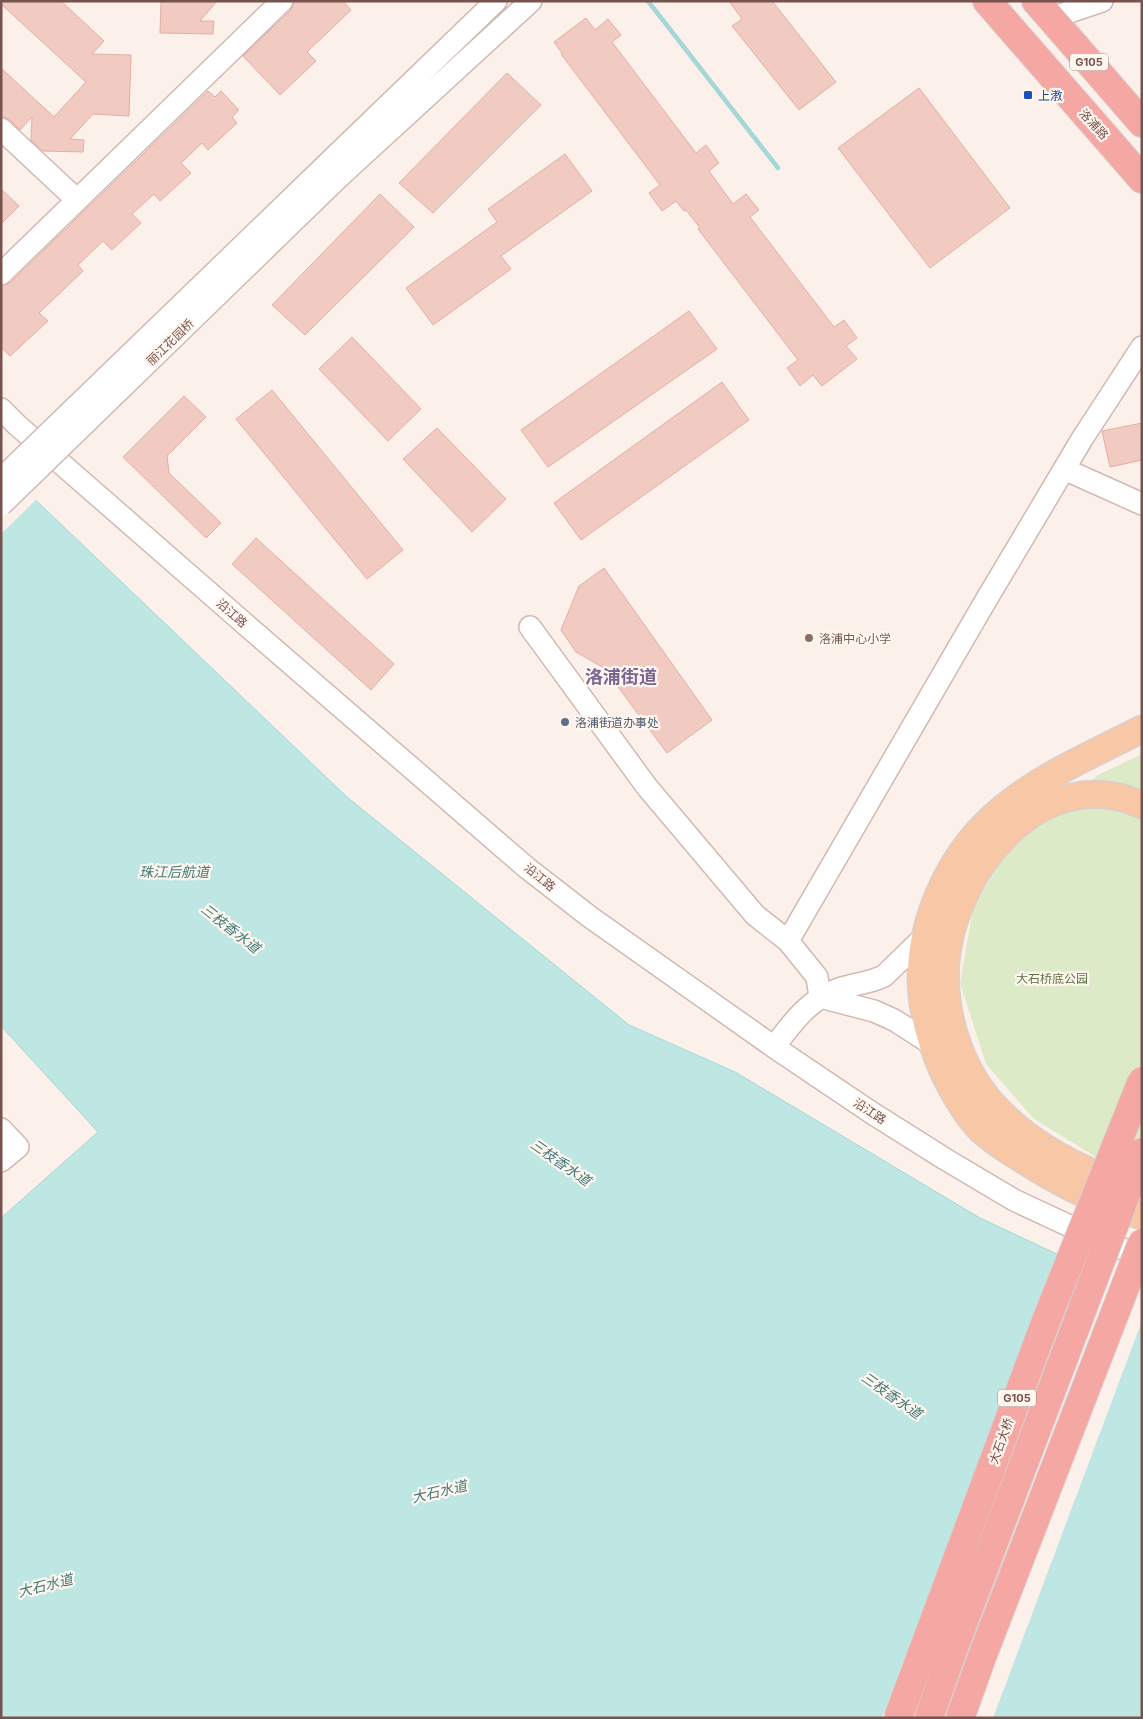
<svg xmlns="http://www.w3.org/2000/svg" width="1143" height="1719" font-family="Inter,'Noto Sans SC',sans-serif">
  <rect width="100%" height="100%" fill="#fcf1ea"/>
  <path fill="#ddeac8" d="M1142 754V1172L1096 1157 1034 1119 986 1064 960 983 973 909 1003 856 1098 775Z"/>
  <path fill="#bee6e3" stroke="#a4d7d5" d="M1 467 347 797 629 1025 735 1072 980 1218 1142 1294V1718H1V1218L98 1132 1 1026Z"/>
  <path fill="#fcf1ea" d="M1 464 38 498 1 534Z
    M1059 1252 1142 1291V1321L993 1718H882Z"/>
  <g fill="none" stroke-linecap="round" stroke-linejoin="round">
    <path stroke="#a4d7d5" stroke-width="4.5" d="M648 1 778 168"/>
  </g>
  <path fill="#f1cbc2" stroke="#e3ada3" d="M1 1H61L104 41 92 54 131 55 129 116 93 114 70 139 84 140 83 152 43 151 31 140 32 117 20 130 10 120 1 115V68L54 117 86 82 1 4Z
    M161 1H217L200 21H214L213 34 160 33Z
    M294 1H343L351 10 307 52 316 61 280 95 243 56 291 10Z
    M729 1H772L836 82 799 110 732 26 742 19Z
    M586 18 595 30 608 19 621 35 612 42 696 153 706 145 719 163 709 171 733 204 746 194 759 210 750 217 834 327 844 320 857 338 846 346 857 359 822 386 813 375 800 386 787 368 798 360 698 229 700 228 686 210 684 211 676 201 662 211 649 193 660 185 561 54 562 53 554 42Z
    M507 73 541 105 433 213 399 183Z
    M919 88 1010 208 930 268 838 148Z
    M208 91 215 97 221 91 239 110 232 117 237 123 208 150 202 143 181 163 191 173 160 201 154 194 132 214 141 223 112 250 103 241 78 265 83 271 39 313 48 321 10 356 1 347V286L10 283Z
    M565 154 592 191 501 256 511 269 433 325 406 288 497 222 488 209Z
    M1 189 19 206 1 224Z
    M380 194 414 227 305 335 272 305Z
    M689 311 717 349 548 467 521 430Z
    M352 337 421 409 388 441 319 369Z
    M722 382 749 420 581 540 554 503Z
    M272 390 403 550 367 579 236 419Z
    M184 396 206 417 167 456 169 473 221 523 206 538 123 457Z
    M1142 423V460L1110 467 1102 431Z
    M437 428 506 499 472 532 403 459Z
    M256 538 394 664 371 690 232 564Z
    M604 568 712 720 667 753 604 668 576 652 561 630 579 586Z"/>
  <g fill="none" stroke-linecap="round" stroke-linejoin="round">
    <g stroke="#d1b9b2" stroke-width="24">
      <path id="minor" d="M1051 18 1102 1
        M1 129 77 200
        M325 166 496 1
        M338 178 531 1
        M1 274 282 1
        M1 409 17 425 245 624 527 868 590 917 774 1047 872 1113 945 1159 1014 1200 1076 1229 1142 1257
        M1064 469 1142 504
        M530 627 647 787 755 915 788 941
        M820 997 817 977 788 941 982 607 1082 439 1142 347
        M820 997 874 1011 894 1020 933 1045
        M774 1047C792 1023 810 998 839 989 854 984 870 983 884 976L926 935
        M1 1129 18 1147 1 1161"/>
    </g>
    <g stroke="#d9cfcd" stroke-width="29">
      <path id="major" d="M1142 729C1086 758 1025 782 982 828 946 866 921 923 921 976 921 1008 930 1041 943 1071 953 1092 965 1114 982 1131 995 1142 1008 1151 1022 1159 1059 1183 1099 1203 1142 1216
        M1124 1185C1078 1169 1030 1144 996 1108 960 1070 942 1013 946 961 954 871 1041 759 1142 805"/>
    </g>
    <g stroke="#d9cfcd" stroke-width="30">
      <path id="highway" d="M987 1 1142 179
        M1036 1 1142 123"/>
    </g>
    <use href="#minor" stroke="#fff" stroke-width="21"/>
    <use href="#major" stroke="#f8c7a5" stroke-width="26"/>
    <use href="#highway" stroke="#f4a7a3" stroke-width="28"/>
    <g stroke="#d1b9b2" stroke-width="24" stroke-linecap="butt">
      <path id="minor-bridge" d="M1 479 325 166
        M1 505 338 178"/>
    </g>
    <g stroke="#d9cfcd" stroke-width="30" stroke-linecap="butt">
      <path id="highway-bridge" d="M898 1718 1046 1321 1142 1081
        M929 1718 954 1647 1142 1152
        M960 1718 983 1654 1142 1243"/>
    </g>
    <use href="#minor-bridge" stroke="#fff" stroke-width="21"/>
    <use href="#highway-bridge" stroke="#f4a7a3" stroke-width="28"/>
  </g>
  <rect fill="#1a4fb4" stroke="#fff6f0" stroke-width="2" x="1023" y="90" width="10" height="10" rx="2.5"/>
  <circle fill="#8d6e63" stroke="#fff6f0" stroke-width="2" cx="809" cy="638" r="5"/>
  <circle fill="#5c6f8a" stroke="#fff6f0" stroke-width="2" cx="565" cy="722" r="5"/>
  <g text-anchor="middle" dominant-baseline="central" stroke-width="4.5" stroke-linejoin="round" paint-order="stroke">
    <g fill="#fff6f0" stroke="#a0847e" stroke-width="1">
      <rect x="1070" y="53.5" width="38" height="17" rx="4"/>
      <rect x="998" y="1389.5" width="38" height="17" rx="4"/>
    </g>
    <g font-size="11" font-weight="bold" fill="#77534d">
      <text x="1089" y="62">G105</text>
      <text x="1017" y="1398">G105</text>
    </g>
    <g font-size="12" fill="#164399" stroke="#fff6f0" text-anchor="start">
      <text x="1038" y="95">上漖</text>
    </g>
    <g font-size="12" fill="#77534d" stroke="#fff6f0">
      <text transform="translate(1094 124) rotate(48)">洛浦路</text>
      <text transform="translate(170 342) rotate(-44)">丽江花园桥</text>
      <text transform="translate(232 613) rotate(41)">沿江路</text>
      <text transform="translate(540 877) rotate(39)">沿江路</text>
      <text transform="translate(870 1111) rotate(33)">沿江路</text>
      <text transform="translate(1001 1441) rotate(-70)">大石大桥</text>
    </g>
    <g font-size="12" fill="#785e54" stroke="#fff6f0" text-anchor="start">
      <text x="819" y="638">洛浦中心小学</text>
    </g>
    <g font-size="12" fill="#4e5e75" stroke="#fff6f0" text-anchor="start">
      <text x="575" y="722">洛浦街道办事处</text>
    </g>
    <g font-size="12" fill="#5d7642" stroke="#fff6f0">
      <text x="1052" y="978">大石桥底公园</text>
    </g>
    <g font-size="14" font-style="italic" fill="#407b78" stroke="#fff6f0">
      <text x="174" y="871">珠江后航道</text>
      <text transform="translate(231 928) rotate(38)">三枝香水道</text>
      <text transform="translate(561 1162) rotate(35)">三枝香水道</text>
      <text transform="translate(892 1395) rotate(35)">三枝香水道</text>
      <text transform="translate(439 1491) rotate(-13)">大石水道</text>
      <text transform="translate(45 1585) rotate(-14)">大石水道</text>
    </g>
    <g font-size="18" font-weight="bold" fill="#7a6692" stroke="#fff6f0">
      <text x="621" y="676">洛浦街道</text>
    </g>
  </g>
  <rect width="1143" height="1719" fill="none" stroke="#77534d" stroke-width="5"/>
</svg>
